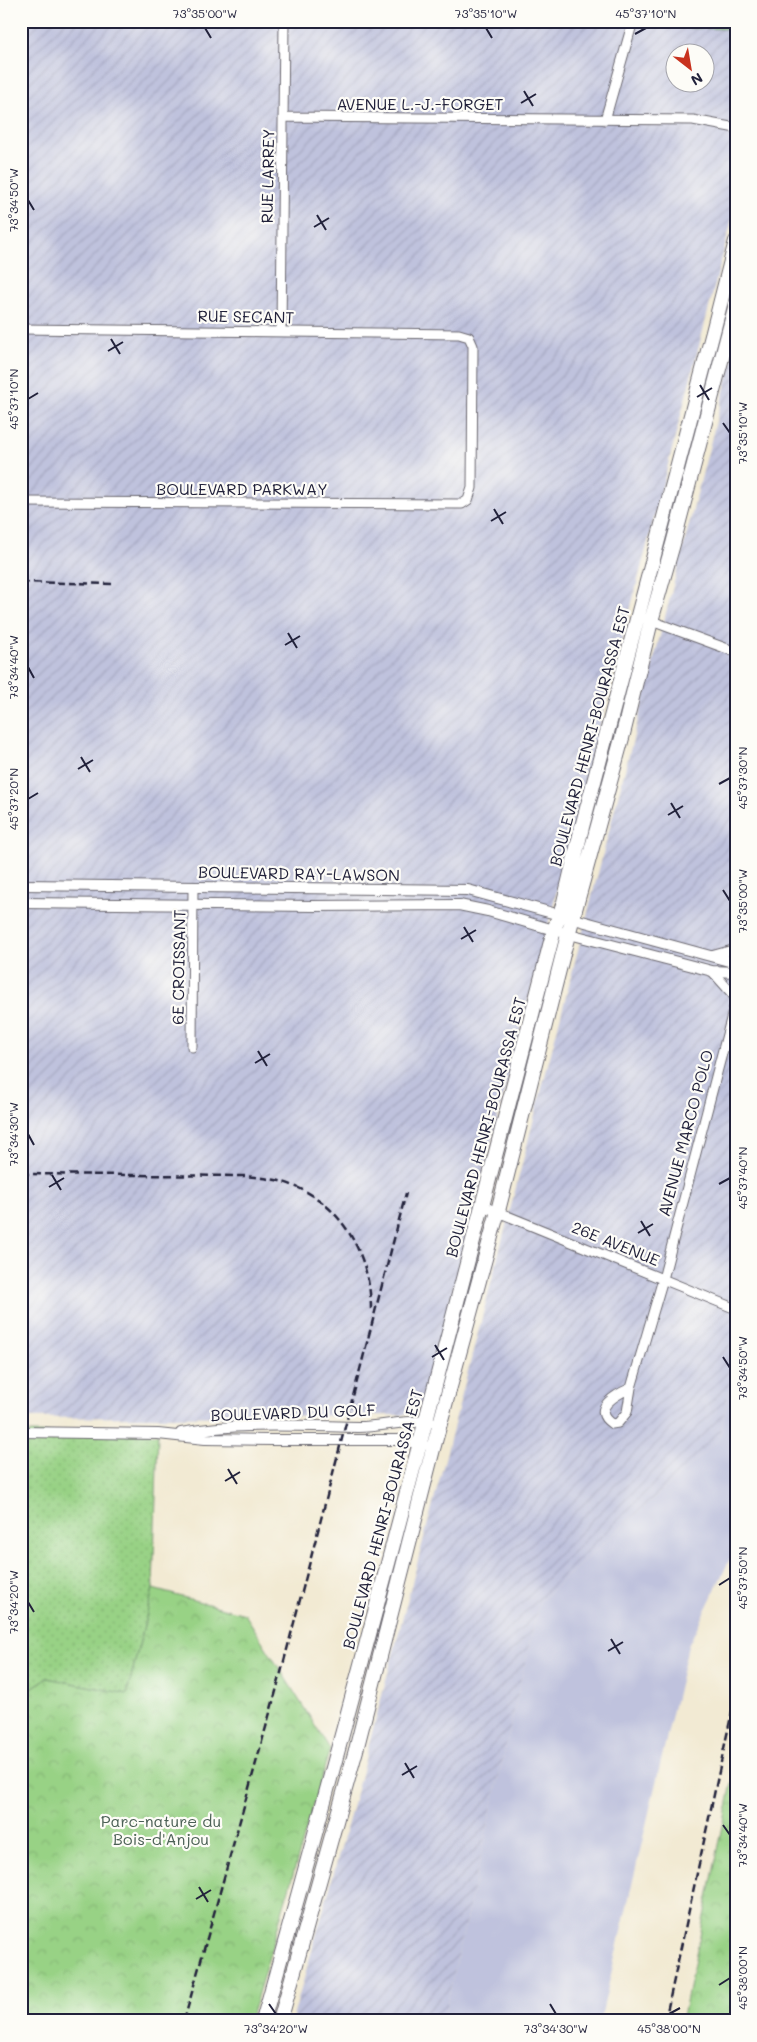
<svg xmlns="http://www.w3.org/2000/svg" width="757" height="2042" font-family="Mali,sans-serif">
  <defs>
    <pattern id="industrial-furrows" width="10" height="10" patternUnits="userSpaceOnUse" patternTransform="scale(1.25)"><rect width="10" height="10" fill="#bfc2dd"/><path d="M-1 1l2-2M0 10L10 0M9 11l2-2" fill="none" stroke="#a4a6bf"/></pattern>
    <pattern id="grass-dots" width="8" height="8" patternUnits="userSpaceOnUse" patternTransform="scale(1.25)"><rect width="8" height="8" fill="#98d285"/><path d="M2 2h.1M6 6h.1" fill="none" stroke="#83b474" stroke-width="1.8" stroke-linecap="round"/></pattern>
    <pattern id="park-crowns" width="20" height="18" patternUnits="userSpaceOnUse" patternTransform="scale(1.25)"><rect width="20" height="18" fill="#98d285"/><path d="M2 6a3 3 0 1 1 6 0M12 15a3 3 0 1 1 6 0" fill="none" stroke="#83b474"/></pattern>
  </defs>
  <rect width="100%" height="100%" fill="#fdfcf7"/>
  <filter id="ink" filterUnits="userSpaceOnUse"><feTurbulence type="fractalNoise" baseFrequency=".02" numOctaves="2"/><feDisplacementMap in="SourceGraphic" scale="10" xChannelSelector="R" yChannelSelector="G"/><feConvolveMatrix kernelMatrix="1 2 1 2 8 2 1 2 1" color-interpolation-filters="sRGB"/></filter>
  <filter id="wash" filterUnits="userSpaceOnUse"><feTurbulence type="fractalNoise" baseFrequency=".0096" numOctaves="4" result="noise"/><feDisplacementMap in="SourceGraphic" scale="20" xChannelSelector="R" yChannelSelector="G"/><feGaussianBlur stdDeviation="1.12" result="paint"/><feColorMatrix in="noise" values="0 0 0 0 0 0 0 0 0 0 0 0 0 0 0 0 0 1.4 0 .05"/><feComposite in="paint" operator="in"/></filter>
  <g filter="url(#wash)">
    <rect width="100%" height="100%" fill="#f2ead3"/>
    <path fill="url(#industrial-furrows)" fill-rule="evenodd" d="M21 21H687V28L736 29V204L424 1400 417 1409 402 1415 21 1418ZM674 52H704V82H674Z
      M736 345V1355L719 1439 539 1602 443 2021H292L351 1812 445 1459Z"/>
    <path fill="#bfc2dd" d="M736 1355V1546L688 1646 600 2021H443L539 1602 719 1439Z"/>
    <path fill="url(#grass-dots)" stroke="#5d7a60" d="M21 1433 158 1434 153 1589 127 1694 47 1678 21 1695Z"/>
    <path fill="url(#park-crowns)" stroke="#5d7a60" d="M687 21H736V29L687 28Z
      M153 1589 245 1614 330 1749 250 2021H21V1695L47 1678 127 1694Z
      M736 1764V2021H682Z"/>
  </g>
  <g filter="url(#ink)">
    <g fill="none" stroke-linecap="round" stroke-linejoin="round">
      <g stroke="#6b6870" stroke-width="11">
        <path id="minor" d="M283 117 693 120 736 128
          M605 120 633 21
          M21 329 459 334 469 337 473 346 472 488 468 500 462 504 21 502
          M281 332 284 21
          M638 616 736 652
          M711 956 736 949
          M712 971 736 998
          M192 1047 193 887
          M483 1206 736 1309
          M631 1388C617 1394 589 1409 612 1424L618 1423 627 1412 631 1388 663 1279 736 1000"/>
      </g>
      <g stroke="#6b6870" stroke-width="12">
        <path id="tertiary" d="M21 885 468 890 736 963
          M21 903 312 906 459 905 488 911 554 930 712 971 736 972
          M21 1432 158 1434 205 1439 272 1440H403L424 1445
          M181 1433C239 1422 300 1426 358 1427 383 1427 406 1419 431 1422"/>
      </g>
      <g stroke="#6b6870" stroke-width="16">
        <path id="primary" d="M263 2021C365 1659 459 1294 554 930L564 902 582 827 713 332 736 241
          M280 2021 356 1750 433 1449 498 1211 565 946 622 738 651 621 673 544 736 304"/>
      </g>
      <use href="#minor" stroke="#fff" stroke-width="9"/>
      <use href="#tertiary" stroke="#fff" stroke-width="10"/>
      <use href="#primary" stroke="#fff" stroke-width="14"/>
      <path stroke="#22223b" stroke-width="2.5" stroke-dasharray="8 4" stroke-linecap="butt" d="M21 582 112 584
        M21 1174 245 1176C262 1178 279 1179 294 1186 344 1206 371 1259 371 1310
        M184 2021 278 1684 406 1193
        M665 2021 736 1693"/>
    </g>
  </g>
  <path fill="none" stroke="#22223b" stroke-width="2" d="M205 28 211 38M486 28 492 38M635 34 646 28M524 91 533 106M521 103 536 94M28 200 34 210M317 215 326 230M314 227 329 218M111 339 120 354M108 351 123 342M700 385 709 400M697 397 712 388M28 399 38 393M723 423 730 433M494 509 503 524M491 521 506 512M288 633 297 648M285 645 300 636M28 667 34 678M81 757 90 772M78 769 93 760M719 784 730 778M28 799 38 793M671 803 680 818M668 815 683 806M723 890 730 901M464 927 473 942M461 939 476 930M258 1051 267 1066M255 1063 270 1054M28 1134 34 1145M52 1175 61 1190M719 1184 730 1178M49 1187 64 1178M641 1221 650 1236M638 1233 653 1224M435 1345 444 1360M432 1357 447 1348M723 1357 730 1368M228 1469 237 1484M225 1481 240 1472M719 1585 730 1578M28 1602 34 1612M611 1639 620 1654M608 1651 623 1642M405 1763 414 1778M402 1775 417 1766M723 1825 730 1835M199 1887 208 1902M196 1899 211 1890M719 1985 730 1978M269 2004 276 2014M550 2004 556 2014M669 2014 680 2008"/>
  <g text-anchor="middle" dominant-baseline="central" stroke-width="4.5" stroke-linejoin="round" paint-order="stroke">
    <g font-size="16" fill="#22223b" stroke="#fdfcf7">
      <text x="420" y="103">AVENUE L.-J.-FORGET</text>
      <text transform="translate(267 176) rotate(-89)">RUE LARREY</text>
      <text transform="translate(246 316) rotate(1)">RUE SECANT</text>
      <text x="242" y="488">BOULEVARD PARKWAY</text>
      <text transform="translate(589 736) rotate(-75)">BOULEVARD HENRI-BOURASSA EST</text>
      <text transform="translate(299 873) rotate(1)">BOULEVARD RAY-LAWSON</text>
      <text transform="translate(178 967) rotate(-89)">6E CROISSANT</text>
      <text transform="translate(485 1127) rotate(-75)">BOULEVARD HENRI-BOURASSA EST</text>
      <text transform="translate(685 1133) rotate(-75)">AVENUE MARCO POLO</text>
      <text transform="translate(616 1243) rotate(22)">26E AVENUE</text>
      <text transform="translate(293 1412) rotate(-2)">BOULEVARD DU GOLF</text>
      <text transform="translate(382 1519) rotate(-75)">BOULEVARD HENRI-BOURASSA EST</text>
    </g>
    <g font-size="16" fill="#4b6055" stroke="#fdfcf7">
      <text x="161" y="1820">Parc-nature du<tspan x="161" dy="18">Bois-d'Anjou</tspan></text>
    </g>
  </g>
  <rect width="757" height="2042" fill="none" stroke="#fdfcf7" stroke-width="55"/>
  <g transform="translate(690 68) rotate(149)"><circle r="24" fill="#fdfcf7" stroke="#a5a5ac"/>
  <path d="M0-4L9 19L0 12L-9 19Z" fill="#c8321e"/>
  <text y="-8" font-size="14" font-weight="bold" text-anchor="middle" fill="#22223b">N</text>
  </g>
  <rect x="28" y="28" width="702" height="1986" fill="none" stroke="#22223b" stroke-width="2"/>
  <g font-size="12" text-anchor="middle" fill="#22223b">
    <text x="205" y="18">73°35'00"W</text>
    <text x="486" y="18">73°35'10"W</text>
    <text x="646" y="18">45°37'10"N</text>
    <text transform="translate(14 200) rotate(-90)" y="4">73°34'50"W</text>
    <text transform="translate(14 399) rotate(-90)" y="4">45°37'10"N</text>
    <text transform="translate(743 433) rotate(-90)" y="4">73°35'10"W</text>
    <text transform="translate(14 667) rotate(-90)" y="4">73°34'40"W</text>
    <text transform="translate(743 778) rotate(-90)" y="4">45°37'30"N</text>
    <text transform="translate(14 799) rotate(-90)" y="4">45°37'20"N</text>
    <text transform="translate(743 901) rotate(-90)" y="4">73°35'00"W</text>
    <text transform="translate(14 1134) rotate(-90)" y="4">73°34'30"W</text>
    <text transform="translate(743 1178) rotate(-90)" y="4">45°37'40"N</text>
    <text transform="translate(743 1368) rotate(-90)" y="4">73°34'50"W</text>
    <text transform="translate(743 1578) rotate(-90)" y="4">45°37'50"N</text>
    <text transform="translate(14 1602) rotate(-90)" y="4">73°34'20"W</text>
    <text transform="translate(743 1835) rotate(-90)" y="4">73°34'40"W</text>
    <text transform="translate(743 1978) rotate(-90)" y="4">45°38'00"N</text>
    <text x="276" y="2033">73°34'20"W</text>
    <text x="556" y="2033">73°34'30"W</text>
    <text x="669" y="2033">45°38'00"N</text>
  </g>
</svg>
